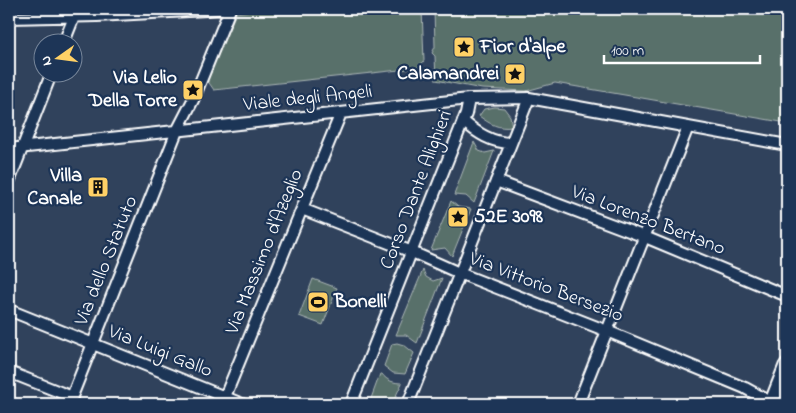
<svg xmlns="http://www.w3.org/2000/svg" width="796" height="413" font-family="'Indie Flower',sans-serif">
  <rect width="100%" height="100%" fill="#30425c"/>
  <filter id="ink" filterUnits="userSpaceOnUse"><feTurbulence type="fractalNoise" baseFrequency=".02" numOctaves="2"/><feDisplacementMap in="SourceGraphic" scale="10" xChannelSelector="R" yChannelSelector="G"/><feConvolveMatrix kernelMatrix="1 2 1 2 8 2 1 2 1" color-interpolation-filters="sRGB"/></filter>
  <g filter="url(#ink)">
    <path fill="#586f6b" stroke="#acb7b5" d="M264 9H422L424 61 418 68 214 90 207 80 236 13Z
      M434 9H787V123L555 83 526 91 482 89 436 80 435 56 432 53 435 47Z
      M495 107 504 108 510 116 512 127C498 129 490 124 479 116L484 109Z
      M474 142 479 151 485 153 494 151 474 203 466 196 454 195Z
      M784 186H787V208L781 207Z
      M451 201 458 207 471 209 452 256 445 248 431 250Z
      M423 270 426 277 433 281 442 278 417 343 406 335H396Z
      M313 279 337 288 323 325 299 316Z
      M397 343 404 345 414 353 405 374 393 373 384 366 392 344Z
      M380 374H382C387 381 394 383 402 383L392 404H369Z"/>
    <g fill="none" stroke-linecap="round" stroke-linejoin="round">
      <g stroke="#fff" stroke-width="14">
        <path id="street" d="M9 18 97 16 225 9
          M64 42 74 17
          M463 121C477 133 492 143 511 143
          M9 149 469 99 529 98 787 145
          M496 181 645 237 787 296
          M9 182 52 72
          M302 209 412 252 459 273 607 331 745 388 774 404
          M9 310 242 404
          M9 372 72 397
          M69 404 177 131 193 100 230 9
          M222 404 341 113
          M351 404 466 114 469 99
          M408 404 529 98
          M578 404 688 127"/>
      </g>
      <g stroke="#fff" stroke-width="19">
        <path id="secondary" d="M772 404 787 366"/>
      </g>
      <use href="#street" stroke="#1d3557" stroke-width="10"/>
      <use href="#secondary" stroke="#1d3557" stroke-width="15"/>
    </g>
  </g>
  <defs>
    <g id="sight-square" transform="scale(1.125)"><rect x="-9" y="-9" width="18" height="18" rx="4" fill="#ffd166" stroke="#1d3557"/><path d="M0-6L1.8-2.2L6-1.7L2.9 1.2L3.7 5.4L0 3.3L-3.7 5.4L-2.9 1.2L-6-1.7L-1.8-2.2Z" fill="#111"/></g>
    <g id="building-square" transform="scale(1.125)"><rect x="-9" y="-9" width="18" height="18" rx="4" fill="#ffd166" stroke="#1d3557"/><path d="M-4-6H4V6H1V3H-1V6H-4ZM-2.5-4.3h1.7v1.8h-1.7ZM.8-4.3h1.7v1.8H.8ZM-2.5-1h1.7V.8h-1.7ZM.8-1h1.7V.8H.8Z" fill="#111"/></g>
    <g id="stadium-square" transform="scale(1.125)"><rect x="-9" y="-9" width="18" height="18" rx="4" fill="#ffd166" stroke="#1d3557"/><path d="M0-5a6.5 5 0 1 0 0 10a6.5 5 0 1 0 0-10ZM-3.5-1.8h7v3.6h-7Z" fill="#111"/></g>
  </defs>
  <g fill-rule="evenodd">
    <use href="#sight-square" x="464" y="47"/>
    <use href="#sight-square" x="515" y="74"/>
    <use href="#sight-square" x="193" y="90"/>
    <use href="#building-square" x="98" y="187"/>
    <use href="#sight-square" x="458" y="217"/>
    <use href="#stadium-square" x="318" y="302"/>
  </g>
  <g text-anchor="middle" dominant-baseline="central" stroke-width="4.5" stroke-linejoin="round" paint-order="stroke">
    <g font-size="20" font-weight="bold" fill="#fff" stroke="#1d3557" text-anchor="start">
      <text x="480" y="47">Fior d'alpe</text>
      <text x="499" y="74" text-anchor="end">Calamandrei</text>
      <text x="177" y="78" text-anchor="end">Via Lelio<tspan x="177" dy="23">Della Torre</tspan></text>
      <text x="82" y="176" text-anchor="end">Villa<tspan x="82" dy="23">Canale</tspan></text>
      <text x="474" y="217">52E 3098</text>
      <text x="334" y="302">Bonelli</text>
    </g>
    <g font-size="20" fill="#fff" stroke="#1d3557">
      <text transform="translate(308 99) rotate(-6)">Viale degli Angeli</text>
      <text transform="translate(417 190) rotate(-69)">Corso Dante Alighieri</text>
      <text transform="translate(648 221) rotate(21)">Via Lorenzo Bertano</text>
      <text transform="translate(265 252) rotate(-68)">Via Massimo d'Azeglio</text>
      <text transform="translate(107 261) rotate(-68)">Via dello Statuto</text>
      <text transform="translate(546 288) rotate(21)">Via Vittorio Bersezio</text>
      <text transform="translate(160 352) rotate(22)">Via Luigi Gallo</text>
    </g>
  </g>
  <rect width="796" height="413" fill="none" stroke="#1d3557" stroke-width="30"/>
  <rect x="15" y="15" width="766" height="383" fill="none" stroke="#fff" stroke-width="2" filter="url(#ink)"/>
  <g transform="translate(58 58) rotate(256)"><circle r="24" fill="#1d3557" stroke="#77869a"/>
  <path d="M0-4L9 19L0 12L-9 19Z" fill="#ffd166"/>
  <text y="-8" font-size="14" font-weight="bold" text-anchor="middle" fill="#ffffff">N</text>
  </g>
  <path d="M604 55v8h156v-8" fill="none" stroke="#ffffff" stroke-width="2.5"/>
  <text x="611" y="55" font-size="15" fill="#ffffff" stroke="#1d3557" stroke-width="4" paint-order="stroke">100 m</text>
</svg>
